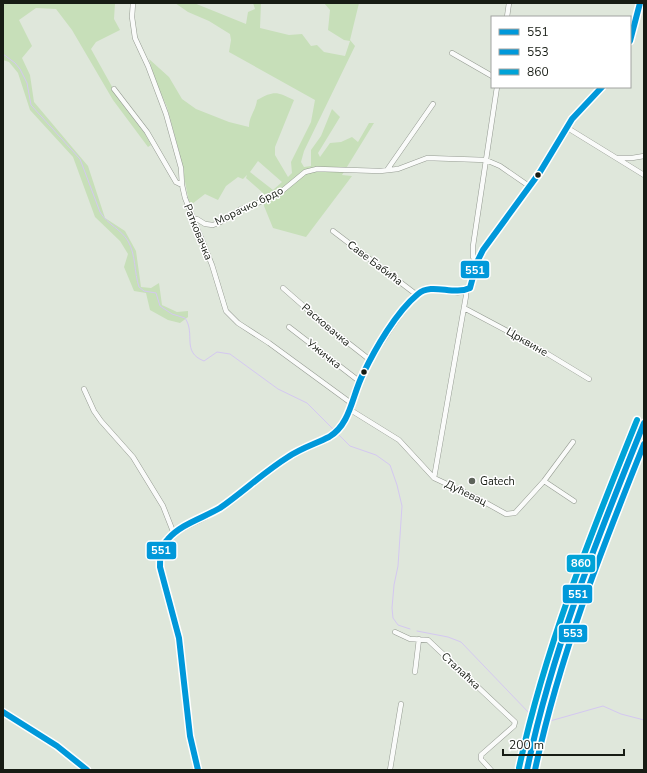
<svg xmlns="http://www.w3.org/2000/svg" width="647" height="773" font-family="'Nunito Sans',sans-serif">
  <rect width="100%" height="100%" fill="#dfe7db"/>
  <path fill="#c7dfb9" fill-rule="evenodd" d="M3 3H115L114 19 120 30 96 42 91 49 120 101 145 134 151 145 148 147 113 100 72 30 56 9 36 8 19 20 32 46 22 58 30 75 34 102 88 166 105 218 125 231 136 251 141 287 151 288 159 283 162 305 177 312 188 311V317L180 323 168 320 150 310 146 293 134 291 124 267 128 254 120 241 95 217 73 157 30 110 18 73 9 62 3 60Z
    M175 3H194L246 24 248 12 255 9 253 3H261L260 28 289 35 302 34 311 46 317 45 324 52 345 56 350 41 344 40 328 30 330 10 324 3H359L350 40 355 46 304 151 301 162 304 167 311 166V150L321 136 332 109 340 117 318 153 320 157 330 143 341 142 352 137 358 142 369 123H374L342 175 352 176 306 237 273 228 264 206 263 193 246 178 247 175 243 179 238 177 226 186 218 200 205 194 192 204 189 202 179 151 167 107 155 80 149 59 169 77 182 99 196 109 229 122 249 127C249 116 256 110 257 100 275 90 277 92 294 100L275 147V155L288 177 292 173 291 162 311 122 315 100 229 52 231 40 230 34 209 21 188 12ZM258 161 282 182 273 190 250 172Z"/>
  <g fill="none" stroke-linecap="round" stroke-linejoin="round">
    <path stroke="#d4c8f1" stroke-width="1" d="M3 54 15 63 20 69 27 83 31 105 80 159 100 212C108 225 121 229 128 241 136 255 134 272 139 287L144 291 156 293 160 306 172 314 185 318C196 334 181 352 204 361L217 352 230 354 278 389 307 403 335 431
      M338 434 350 446 376 455 390 465 397 485 402 506 398 566 394 585 392 608 393 618 398 625 410 629
      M417 631 448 637 461 642 531 715 536 716
      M544 719 550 721 603 706 621 714 644 720"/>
    <g stroke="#959b92" stroke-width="5.5">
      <path id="street" d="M133 3 132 17 135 38 148 66 166 114 181 168 182 185 185 198 212 265 226 311 238 323 269 343 351 403
        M507 17 509 3
        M452 53 492 76
        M114 89 147 132 176 182 182 185
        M566 127 644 175
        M618 158H632L644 156
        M387 170 433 104
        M194 219H197L205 224 213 225 223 221 241 209 263 201 282 191 305 172 317 169 380 171 398 169 427 158 486 160 500 166 529 186
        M333 231 417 295
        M477 262 473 257V246L497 87
        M283 288 324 324 370 360
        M464 308 528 342 589 379
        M289 327 359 381
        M84 389 94 411 101 421 133 457 163 506 174 534
        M349 409 399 440 434 478 479 499 506 514 515 513 544 481 573 442
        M434 478 466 296V290
        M544 481 574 501
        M395 632 410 639 428 640 515 722 514 726 481 755V759L491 770
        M415 672 419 639
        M390 770 401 704"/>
    </g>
    <g stroke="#959b92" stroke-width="7">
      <path id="secondary" d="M630 41 640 3
        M3 712 57 746 87 770
        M198 770 190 736 179 638 160 567C155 534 185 528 208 515 241 496 267 468 299 450 313 442 334 439 343 424 351 412 353 395 359 382 368 360 400 310 418 294 433 281 455 299 470 288L477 262 483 250 540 172 572 119 602 87"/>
    </g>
    <g stroke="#959b92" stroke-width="8">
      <path id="primary" d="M527 770C549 649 599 536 644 423"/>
    </g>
    <use href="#street" stroke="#fafbfa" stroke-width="4.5"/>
    <use href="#secondary" stroke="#fafbfa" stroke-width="6"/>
    <use href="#primary" stroke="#fafbfa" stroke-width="7"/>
    <g stroke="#fff" stroke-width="9">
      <path id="bus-1" d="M630 41 640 3
        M3 712 57 746 87 770
        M198 770 190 736 179 638 160 567C160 556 160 547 168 539 181 524 203 518 220 508 243 492 264 472 288 457 301 448 315 444 329 437 351 424 352 395 363 374 375 349 396 312 418 294 432 282 453 296 470 288L477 262 483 250 540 172 572 119 602 87
        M527 770C552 649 598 537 644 423"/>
    </g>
    <g stroke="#fff" stroke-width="9">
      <path id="bus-2" d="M535 770C559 657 601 551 644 444"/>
    </g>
    <g stroke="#fff" stroke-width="9">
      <path id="bus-3" d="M519 768C545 647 591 534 637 420"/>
    </g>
    <use href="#bus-1" stroke="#0098da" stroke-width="6"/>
    <use href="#bus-2" stroke="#0098da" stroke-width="6"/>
    <use href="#bus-3" stroke="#00a3d7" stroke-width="6"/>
  </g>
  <g fill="#171c14" stroke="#fff" stroke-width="1.5">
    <circle cx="538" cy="175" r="3.5"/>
    <circle cx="364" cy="372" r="3.5"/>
  </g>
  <circle fill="#5d635a" stroke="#fff" stroke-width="1.5" cx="472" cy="481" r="4"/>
  <g text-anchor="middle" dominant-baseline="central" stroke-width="3" stroke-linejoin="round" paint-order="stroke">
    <g font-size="11" fill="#171c14" stroke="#fff">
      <text transform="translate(249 206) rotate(-26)">Морачко брдо</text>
      <text transform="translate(198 232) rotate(68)">Ратковачка</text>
      <text transform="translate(375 263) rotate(37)">Саве Бабића</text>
      <text transform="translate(326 325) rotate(40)">Расковачка</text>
      <text transform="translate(527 342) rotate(30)">Црквине</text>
      <text transform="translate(324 354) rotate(38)">Ужичка</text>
      <text transform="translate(466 493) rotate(26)">Дућевац</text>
      <text transform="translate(461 671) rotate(43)">Сталаћка</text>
    </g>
    <g font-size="11" fill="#171c14" stroke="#fff" text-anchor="start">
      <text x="480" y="481">Gatech</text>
    </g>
  </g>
  <g stroke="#fff" stroke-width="1.5">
    <rect x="460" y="260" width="30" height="19" rx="4" fill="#0098da"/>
    <rect x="146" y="541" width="31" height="19" rx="4" fill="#0098da"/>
    <rect x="566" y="554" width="30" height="19" rx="4" fill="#00a3d7"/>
    <rect x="562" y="584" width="31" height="20" rx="4" fill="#0098da"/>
    <rect x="558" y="624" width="30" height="19" rx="4" fill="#0098da"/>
  </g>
  <g font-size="11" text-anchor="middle" font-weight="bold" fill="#fff">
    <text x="475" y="274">551</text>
    <text x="161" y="554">551</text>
    <text x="581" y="567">860</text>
    <text x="578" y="598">551</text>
    <text x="573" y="637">553</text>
  </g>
  <rect width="647" height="773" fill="none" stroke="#171c14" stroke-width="8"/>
  <rect x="491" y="16" width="140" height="72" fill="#ffffff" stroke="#a2a4a1"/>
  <rect x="499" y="29" width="20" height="6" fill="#0098da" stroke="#a2a4a1"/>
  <text x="527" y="36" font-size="12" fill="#171c14">551</text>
  <rect x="499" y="49" width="20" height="6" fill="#0098da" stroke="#a2a4a1"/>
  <text x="527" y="56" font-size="12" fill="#171c14">553</text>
  <rect x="499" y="69" width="20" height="6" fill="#00a3d7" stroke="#a2a4a1"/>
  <text x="527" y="76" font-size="12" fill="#171c14">860</text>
  <path d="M503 749v6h121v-6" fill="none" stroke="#171c14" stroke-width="2"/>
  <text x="509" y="749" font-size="12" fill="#171c14" stroke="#ffffff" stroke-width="3" paint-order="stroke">200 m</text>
</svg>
